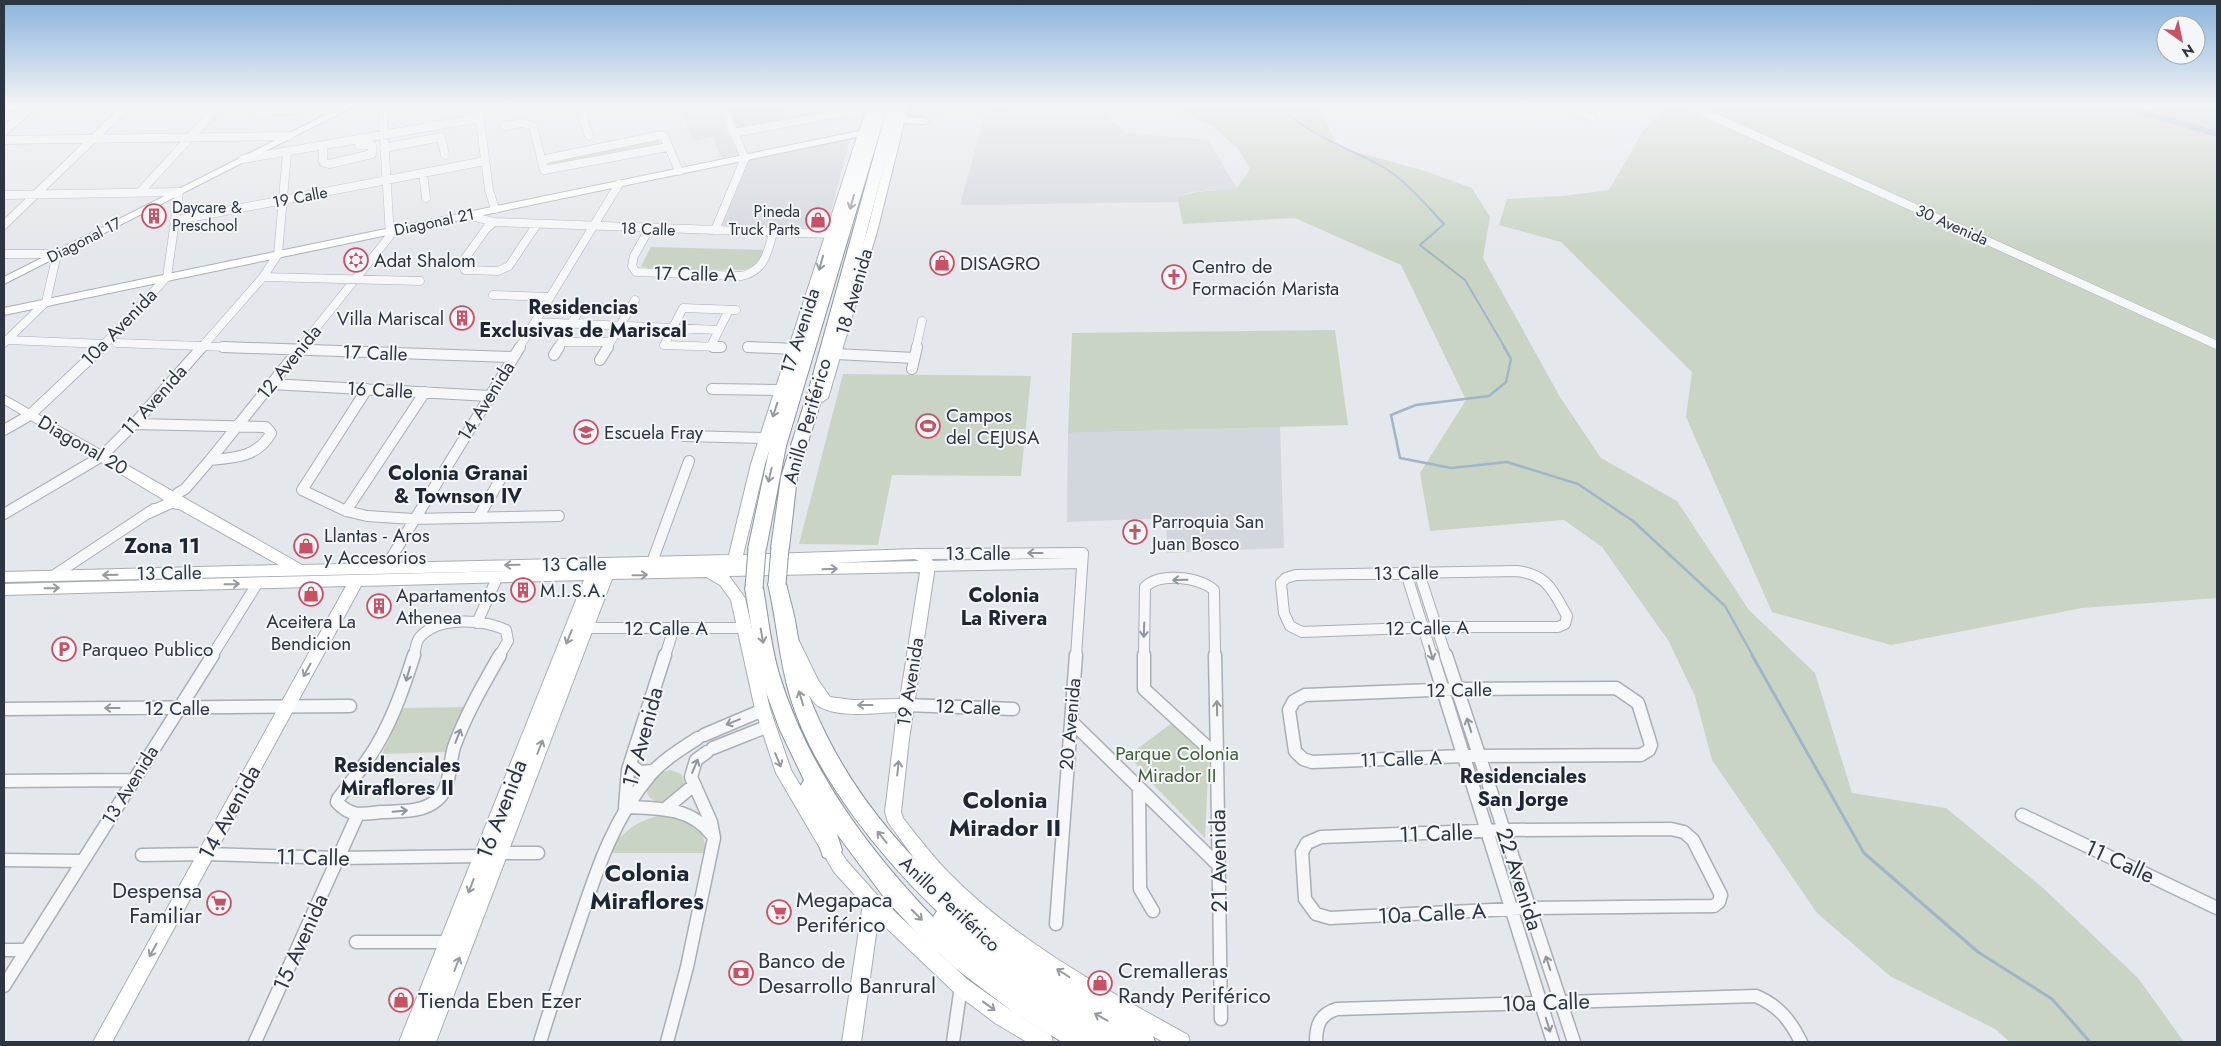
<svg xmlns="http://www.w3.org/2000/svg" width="2221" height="1046" font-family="Jost,sans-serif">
  <rect width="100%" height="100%" fill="#e4e7eb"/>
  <path fill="#d2d6dd" d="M677 105H714L738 154 722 158 712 137 693 141Z
    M911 105H982L907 120Z
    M1020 105H1112L1108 110 1109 117 1126 133 1208 140 1237 188 1191 192 1177 197 1178 202 960 205 986 111Z
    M851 136 827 227 722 226 750 157Z
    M1280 427 1284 548 1167 553 1166 518 1067 522 1068 433Z"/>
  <path fill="#c9d4c5" d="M728 105H780L787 122 739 132Z
    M1165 105H1318L1338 147 1425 171 1472 188 1490 217 1483 258 1560 397 1601 458 1677 501 1749 610 1815 673 1852 793 1946 808 2043 888 2138 978 2184 1042H2010L1995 1029 1890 976 1817 913 1712 760 1695 696 1668 640 1602 547 1564 520 1430 531 1420 473 1466 400 1401 265 1295 218 1183 224 1177 197 1197 192 1237 188 1250 169 1238 149 1214 127Z
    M1668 105H2108L2217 137V598L2082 608 1891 645 1772 612 1686 417 1692 372 1561 242 1499 225 1507 199 1563 196 1609 190 1643 131Z
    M2118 105H2217V133Z
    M658 138 662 146 549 168 547 161Z
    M651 247 765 250 759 264 744 270 652 269 641 266Z
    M1335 330 1348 425 1068 433 1072 333Z
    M843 374 1031 376 1021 476 892 475 878 545 799 544Z
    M464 707 446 752 382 754 403 708Z
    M1176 720 1209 751 1205 838 1147 778 1129 755Z
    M671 770 681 774 685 783 684 788 663 802C653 802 646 798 647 787L659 773Z
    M669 814C692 818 705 828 706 853H609C623 829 641 818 669 814Z"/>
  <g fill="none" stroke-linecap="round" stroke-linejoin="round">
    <path stroke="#a1b5c9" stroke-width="2" d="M1279 105C1308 136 1345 146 1381 166 1406 180 1425 204 1444 224L1420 245 1465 280 1505 348"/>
    <path stroke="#a1b5c9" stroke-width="2.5" d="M1504 347 1511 359 1506 382 1489 396 1416 405 1391 415 1400 458 1451 468 1507 462 1578 484 1633 521 1725 606 1753 656"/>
    <path stroke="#a1b5c9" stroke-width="3" d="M1752 655 1864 853 1978 952 2052 999 2090 1042"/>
    <path fill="#a1b5c9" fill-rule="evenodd" d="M2093 105 2131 106 2217 131V137L2130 112 2098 108Z"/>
    <g stroke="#a9aeb5" stroke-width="9">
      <path id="street-far2" d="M255 105 252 110 254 111 293 110 300 105
        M478 105 489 190 495 209
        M579 105 589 136
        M1568 105 1592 118
        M1688 105 2217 345
        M4 116H21
        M505 126 523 123 533 126 544 170 668 147
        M4 131 34 105
        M734 133 873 107
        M4 140 289 136
        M323 146V162L329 164 372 154V145H359
        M384 148 441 137 445 155
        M243 159 480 118
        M541 160 661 135 664 136 679 171
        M423 173 426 198
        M140 192 220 105
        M4 195 179 192 167 277 101 348
        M467 215 494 222 830 234
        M174 221 485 161
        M494 222 486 229 461 264 465 270 498 271 509 266 537 224
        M4 225 128 105
        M649 229 634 256 632 266 636 272 742 276C765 270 767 254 773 233
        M715 230 745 158 722 105
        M4 254H57L46 302 4 343
        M263 277 420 281
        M493 295 550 297
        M535 322 719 330
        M7 340 105 344
        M562 342H609
        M117 343 258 348
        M711 346 729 310
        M721 347 664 345 683 308 736 310
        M748 347 771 348
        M201 348 263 277 278 254 287 153
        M300 348 390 236 382 105
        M519 348 619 184
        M558 348 581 307 629 309
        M607 348 635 300
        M916 348 922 321"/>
    </g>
    <g stroke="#a9aeb5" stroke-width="12">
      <path id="street-far1" d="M223 347 513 357
        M713 347H721
        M748 347 795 349
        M836 354 914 358
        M554 355 559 347
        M600 360 608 347
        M912 369 917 347
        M271 384 490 396
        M367 389 302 490 346 511 367 516 413 519 559 516
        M712 389 781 390
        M134 424 266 427 271 433C258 457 235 458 210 460
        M4 430 30 415 102 347
        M684 436 766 438
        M178 493 185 489 210 460 301 347
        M346 511 425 392
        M4 514 102 456 134 424 202 347
        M478 518 501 478
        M917 554 1083 553 1076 656
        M652 562 689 461
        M928 566 1082 563
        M385 568 520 347
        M1517 571C1548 575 1553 591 1567 616L1565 624 1558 627H1437L1302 632 1290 626 1284 613 1281 583 1286 578 1296 575Z
        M1406 573 1432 656
        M1419 573 1446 656
        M53 576 154 509
        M477 623 497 578
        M585 628H746
        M212 656 257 584
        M414 656C415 651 416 641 420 637 439 616 482 619 506 630L508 641 499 656
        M665 656 674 628
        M1144 656 1145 587C1160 572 1199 577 1214 590L1215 656"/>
    </g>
    <g stroke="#a9aeb5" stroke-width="15">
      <path id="street" d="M414 655C404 686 394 716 377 745 366 764 351 781 338 799L337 802C351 818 363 814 382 812 400 811 422 813 437 800 451 789 449 763 454 747 466 714 483 685 500 655
        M1144 655V689L1217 756
        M1215 655 1217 756
        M1432 655 1553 1042
        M1446 655 1574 1042
        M1616 688 1638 703 1651 745 1649 750 1641 755 1463 756 1312 762 1303 759 1295 751 1289 710 1294 701 1305 695 1458 689Z
        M906 705 1013 709
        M4 709 350 706
        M1071 721 1217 864
        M704 735 763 710
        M713 748 766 727
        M1217 756 1218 757
        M1217 756 1221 1019
        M631 761 632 766 640 772 652 771
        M4 781 133 780
        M1139 789 1140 889 1153 911
        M625 807 628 770 665 655
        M625 807C658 808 691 807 712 835
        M665 809 694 785
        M2022 815 2217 908
        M1671 829 1684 832 1693 840 1721 895 1719 902 1714 906 1530 908 1330 918 1316 914 1305 899 1302 852 1307 843 1321 837 1504 830Z
        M500 853H538
        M142 855 206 854 338 858 483 856
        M4 860 82 861
        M1056 924 1076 655
        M356 942H449
        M4 950H26
        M4 986 213 655
        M255 1042 358 814
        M540 1042C552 1003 565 964 578 926 596 872 613 819 650 775 663 760 681 749 698 738
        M667 1042 687 967 714 838 711 822 691 777 696 760 707 752
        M953 1042 961 986
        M1316 1042C1316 1025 1320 1014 1337 1009L1756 996C1779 1006 1790 1020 1801 1042"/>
    </g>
    <g stroke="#a9aeb5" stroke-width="2">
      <path id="secondary" d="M345 105H356L4 284V277Z
        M868 105H878L765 464 743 555 916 549 929 553 935 566 909 739 901 812 903 818C918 837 933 857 950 874 1017 942 1105 989 1188 1035L1190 1042H1163L1082 995 1021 955 964 911 939 887 914 858 888 822 885 812 897 712C875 713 841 718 820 707 805 699 793 660 786 645L789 641 794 639 799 641 818 680 830 697 852 700 900 699 920 572 729 576 745 598 770 709 791 770 846 860 878 896 968 980 1009 1009 1051 1035 1053 1042H1027L995 1023 954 992 878 920 861 1042H842L863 904 834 872 776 773 755 709 731 600 720 585 706 577 612 579 436 1042H399L584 580 361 586 112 1042H93L346 586 4 595V584L512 571 4 582V572L279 565 179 509 172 508 150 518 145 517 143 513 145 509 164 500 4 404V395L302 565 729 555 751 464 857 137 4 315V308L859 131ZM915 559 919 561 832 563Z
        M899 105H909L906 117 925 118 930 121 925 124 904 123 878 228 828 398 822 402 816 398 868 228Z"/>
    </g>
    <g stroke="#8c95a1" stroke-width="2">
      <path id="highway" d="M876 105H888L786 446 766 549 763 554 757 556 751 554 748 549 770 446Z
        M888 105H900L827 382 797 477 789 548 786 553 780 555 774 553 771 548 781 477 811 382Z
        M777 577 783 579 786 584C790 600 795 616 797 632 802 656 803 682 813 706 876 858 1014 955 1152 1033L1155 1042H1062L1013 1012 955 968 919 935 886 900 837 834 842 850 839 857 831 860 823 857 800 787 804 780 780 730 759 673 745 588 748 583 754 581 760 583 763 588C768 617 771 646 779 674 808 768 866 847 933 917L937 911C880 857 812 772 790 696 779 660 777 621 768 584L771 579Z"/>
    </g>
    <use href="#street-far2" stroke="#f6f7f9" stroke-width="8"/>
    <use href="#street-far1" stroke="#f6f7f9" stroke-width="10"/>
    <use href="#street" stroke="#f6f7f9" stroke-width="12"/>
    <use href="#secondary" fill="#fff" fill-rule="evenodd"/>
    <use href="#highway" fill="#fff" fill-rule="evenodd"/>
    <g stroke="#8c95a1" stroke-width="19" stroke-linecap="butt">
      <path id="highway-bridge" d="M777 584 780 548
        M754 588 757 549"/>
    </g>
    <use href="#highway-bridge" stroke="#fff" stroke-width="17"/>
  </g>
  <defs><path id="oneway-shaft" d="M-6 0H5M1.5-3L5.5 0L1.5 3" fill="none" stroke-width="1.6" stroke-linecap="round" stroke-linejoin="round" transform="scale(1.25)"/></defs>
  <g stroke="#969aa0">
    <use href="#oneway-shaft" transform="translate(852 202) rotate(106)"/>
    <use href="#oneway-shaft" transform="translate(821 263) rotate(106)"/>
    <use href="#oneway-shaft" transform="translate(775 410) rotate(108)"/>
    <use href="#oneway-shaft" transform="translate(770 475) rotate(103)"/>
    <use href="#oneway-shaft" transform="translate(512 565) rotate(179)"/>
    <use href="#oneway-shaft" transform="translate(830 569) rotate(-2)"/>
    <use href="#oneway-shaft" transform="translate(110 575) rotate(179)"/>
    <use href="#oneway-shaft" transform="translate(640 575) rotate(-1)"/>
    <use href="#oneway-shaft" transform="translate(232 584) rotate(-1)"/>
    <use href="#oneway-shaft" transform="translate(52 588) rotate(-1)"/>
    <use href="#oneway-shaft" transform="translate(762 636) rotate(80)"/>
    <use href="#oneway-shaft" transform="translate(569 637) rotate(112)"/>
    <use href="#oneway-shaft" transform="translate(307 670) rotate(119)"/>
    <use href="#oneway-shaft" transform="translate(801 698) rotate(-107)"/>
    <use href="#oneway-shaft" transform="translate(865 705) rotate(-180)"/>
    <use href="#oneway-shaft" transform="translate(540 747) rotate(-69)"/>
    <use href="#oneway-shaft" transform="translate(778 760) rotate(67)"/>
    <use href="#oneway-shaft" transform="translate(898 768) rotate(-84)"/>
    <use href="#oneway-shaft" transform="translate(882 837) rotate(-129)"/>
    <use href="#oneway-shaft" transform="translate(471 886) rotate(111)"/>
    <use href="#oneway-shaft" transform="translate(917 915) rotate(45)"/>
    <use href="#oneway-shaft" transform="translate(153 950) rotate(119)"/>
    <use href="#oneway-shaft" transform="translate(457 964) rotate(-69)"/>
    <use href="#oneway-shaft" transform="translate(1063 973) rotate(-148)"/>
    <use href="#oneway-shaft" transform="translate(989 1006) rotate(36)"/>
    <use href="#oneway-shaft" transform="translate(1101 1017) rotate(-151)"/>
  </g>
  <g stroke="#91969e">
    <use href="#oneway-shaft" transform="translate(1035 553) rotate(-180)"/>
    <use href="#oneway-shaft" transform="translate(1180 580) rotate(179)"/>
    <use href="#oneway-shaft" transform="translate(1144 630) rotate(92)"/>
    <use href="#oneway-shaft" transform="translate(1431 653) rotate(73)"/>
    <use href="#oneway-shaft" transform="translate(408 674) rotate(106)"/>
    <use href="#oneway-shaft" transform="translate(112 708) rotate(180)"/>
    <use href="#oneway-shaft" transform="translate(1217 708) rotate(-91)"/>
    <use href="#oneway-shaft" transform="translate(733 722) rotate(158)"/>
    <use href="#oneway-shaft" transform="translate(1469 725) rotate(-108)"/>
    <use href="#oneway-shaft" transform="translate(458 736) rotate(-69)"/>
    <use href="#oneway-shaft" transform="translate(695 766) rotate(-67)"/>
    <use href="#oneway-shaft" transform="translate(400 811) rotate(-5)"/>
    <use href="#oneway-shaft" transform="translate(1548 963) rotate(-108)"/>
    <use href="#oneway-shaft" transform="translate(1548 1025) rotate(73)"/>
  </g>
  <linearGradient id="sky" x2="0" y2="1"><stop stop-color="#8bb4dc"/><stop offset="0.42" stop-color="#f3f4f6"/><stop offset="1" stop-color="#f3f4f6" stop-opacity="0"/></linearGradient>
  <rect width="2221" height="251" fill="url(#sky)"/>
  <defs>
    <g id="building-ring" transform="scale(1.25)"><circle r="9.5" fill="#f4f6f8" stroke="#c85165" stroke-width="1.5"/><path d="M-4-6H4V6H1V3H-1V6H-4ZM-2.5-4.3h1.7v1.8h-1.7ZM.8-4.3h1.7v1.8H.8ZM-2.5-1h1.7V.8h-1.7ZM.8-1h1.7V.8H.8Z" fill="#c85165"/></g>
    <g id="shop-ring" transform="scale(1.25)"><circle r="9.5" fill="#f4f6f8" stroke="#c85165" stroke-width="1.5"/><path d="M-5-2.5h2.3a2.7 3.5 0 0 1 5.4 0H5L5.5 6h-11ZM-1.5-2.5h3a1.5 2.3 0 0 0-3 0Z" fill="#c85165"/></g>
    <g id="synagogue-ring" transform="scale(1.25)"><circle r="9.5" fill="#f4f6f8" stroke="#c85165" stroke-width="1.5"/><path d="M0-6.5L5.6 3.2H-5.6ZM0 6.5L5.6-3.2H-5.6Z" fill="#c85165"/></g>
    <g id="church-ring" transform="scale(1.25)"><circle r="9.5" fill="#f4f6f8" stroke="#c85165" stroke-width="1.5"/><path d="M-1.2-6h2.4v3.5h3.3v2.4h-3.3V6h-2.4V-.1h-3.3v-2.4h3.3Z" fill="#c85165"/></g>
    <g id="stadium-ring" transform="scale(1.25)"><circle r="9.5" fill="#f4f6f8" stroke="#c85165" stroke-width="1.5"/><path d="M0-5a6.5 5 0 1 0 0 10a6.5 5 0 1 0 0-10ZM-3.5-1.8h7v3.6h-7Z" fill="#c85165"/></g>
    <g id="school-ring" transform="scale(1.25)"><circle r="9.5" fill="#f4f6f8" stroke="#c85165" stroke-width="1.5"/><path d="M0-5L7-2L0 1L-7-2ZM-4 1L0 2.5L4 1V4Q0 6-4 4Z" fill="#c85165"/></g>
    <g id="parking-ring" transform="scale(1.25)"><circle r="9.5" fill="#f4f6f8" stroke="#c85165" stroke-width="1.5"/><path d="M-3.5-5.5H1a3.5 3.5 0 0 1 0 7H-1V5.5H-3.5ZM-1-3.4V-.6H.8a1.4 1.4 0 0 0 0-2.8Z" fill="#c85165"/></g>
    <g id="supermarket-ring" transform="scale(1.25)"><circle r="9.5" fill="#f4f6f8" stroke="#c85165" stroke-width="1.5"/><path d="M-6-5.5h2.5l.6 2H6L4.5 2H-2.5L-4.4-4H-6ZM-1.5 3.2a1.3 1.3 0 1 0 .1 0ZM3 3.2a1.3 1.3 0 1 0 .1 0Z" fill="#c85165"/></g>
    <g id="bank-ring" transform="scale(1.25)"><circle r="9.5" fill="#f4f6f8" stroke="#c85165" stroke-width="1.5"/><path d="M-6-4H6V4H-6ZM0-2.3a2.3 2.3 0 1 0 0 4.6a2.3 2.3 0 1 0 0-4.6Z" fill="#c85165"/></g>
  </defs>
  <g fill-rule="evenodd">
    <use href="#building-ring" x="154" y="216"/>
    <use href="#shop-ring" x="818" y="220"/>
    <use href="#synagogue-ring" x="356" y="260"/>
    <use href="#shop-ring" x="942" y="263"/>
    <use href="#church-ring" x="1174" y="277"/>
    <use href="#building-ring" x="462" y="318"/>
    <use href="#stadium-ring" x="928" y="426"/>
    <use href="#school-ring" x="586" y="432"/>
    <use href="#church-ring" x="1135" y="532"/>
    <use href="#shop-ring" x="306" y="546"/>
    <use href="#building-ring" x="523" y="590"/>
    <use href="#shop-ring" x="311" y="594"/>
    <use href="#building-ring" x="379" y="606"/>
    <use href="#parking-ring" x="64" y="649"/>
    <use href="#supermarket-ring" x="219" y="903"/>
    <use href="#supermarket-ring" x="779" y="912"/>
    <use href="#bank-ring" x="741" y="973"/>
    <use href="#shop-ring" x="1100" y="983"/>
    <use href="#shop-ring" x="401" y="1000"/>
  </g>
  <g text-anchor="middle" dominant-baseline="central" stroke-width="4" stroke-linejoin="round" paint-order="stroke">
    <g font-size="16" fill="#2c3542" stroke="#f4f6f8">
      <text transform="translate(300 197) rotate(-11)">19 Calle</text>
      <text transform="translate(434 222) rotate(-12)">Diagonal 21</text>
      <text transform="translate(1952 225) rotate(24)">30 Avenida</text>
      <text transform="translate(648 229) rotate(2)">18 Calle</text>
      <text transform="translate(84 240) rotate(-27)">Diagonal 17</text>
    </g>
    <g font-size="16" fill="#2c3542" stroke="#f4f6f8" text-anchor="start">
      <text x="172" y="207">Daycare &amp;<tspan x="172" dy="18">Preschool</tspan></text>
      <text x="800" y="211" text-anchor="end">Pineda<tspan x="800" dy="18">Truck Parts</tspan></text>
    </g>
    <g font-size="19" fill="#2c3542" stroke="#f4f6f8" text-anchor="start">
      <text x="374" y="260">Adat Shalom</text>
      <text x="960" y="263">DISAGRO</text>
      <text x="1192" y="266">Centro de<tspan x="1192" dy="22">Formación Marista</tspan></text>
      <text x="444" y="318" text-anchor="end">Villa Mariscal</text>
      <text x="946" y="415">Campos<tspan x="946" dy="22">del CEJUSA</tspan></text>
      <text x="604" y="432">Escuela Fray</text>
      <text x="1152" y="521">Parroquia San<tspan x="1152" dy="22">Juan Bosco</tspan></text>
      <text x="324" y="535">Llantas - Aros<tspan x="324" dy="22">y Accesorios</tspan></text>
      <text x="540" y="590">M.I.S.A.</text>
      <text x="396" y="595">Apartamentos<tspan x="396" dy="22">Athenea</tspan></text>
      <text x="311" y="621" text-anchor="middle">Aceitera La<tspan x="311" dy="22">Bendicion</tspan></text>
      <text x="82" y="649">Parqueo Publico</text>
    </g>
    <g font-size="19" fill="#2c3542" stroke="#f4f6f8">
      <text transform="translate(695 274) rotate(1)">17 Calle A</text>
      <text transform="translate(854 292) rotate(-74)">18 Avenida</text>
      <text transform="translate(119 327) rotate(-46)">10a Avenida</text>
      <text transform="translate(800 331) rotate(-72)">17 Avenida</text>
      <text transform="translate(375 353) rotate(2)">17 Calle</text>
      <text transform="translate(289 362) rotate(-51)">12 Avenida</text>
      <text transform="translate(380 390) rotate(3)">16 Calle</text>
      <text transform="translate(154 400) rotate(-48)">11 Avenida</text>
      <text transform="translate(486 401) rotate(-58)">14 Avenida</text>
      <text transform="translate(807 421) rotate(-74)">Anillo Periférico</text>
      <text transform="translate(83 445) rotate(30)">Diagonal 20</text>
      <text x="978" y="553">13 Calle</text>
      <text transform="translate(574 564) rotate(-1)">13 Calle</text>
      <text transform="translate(169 573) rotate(-1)">13 Calle</text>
      <text transform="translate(1406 573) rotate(-1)">13 Calle</text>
      <text x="666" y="628">12 Calle A</text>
      <text transform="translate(1427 628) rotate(-1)">12 Calle A</text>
      <text transform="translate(910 682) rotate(-81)">19 Avenida</text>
      <text transform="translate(1459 690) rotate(-1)">12 Calle</text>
      <text transform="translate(968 707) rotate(2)">12 Calle</text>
      <text x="177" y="708">12 Calle</text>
      <text transform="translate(1070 724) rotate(-85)">20 Avenida</text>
      <text transform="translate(1401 759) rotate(-2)">11 Calle A</text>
      <text transform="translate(130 785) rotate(-58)">13 Avenida</text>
      <text transform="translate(950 904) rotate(43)">Anillo Periférico</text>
    </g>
    <g font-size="19" fill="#425d3a" stroke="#f4f6f8">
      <text x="1177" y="753">Parque Colonia<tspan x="1177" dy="22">Mirador II</tspan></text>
    </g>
    <g font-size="20" font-weight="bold" fill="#1e2634" stroke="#f4f6f8">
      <text x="583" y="307">Residencias<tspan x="583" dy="23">Exclusivas de Mariscal</tspan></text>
      <text x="458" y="473">Colonia Granai<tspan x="458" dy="23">&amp; Townson IV</tspan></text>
      <text x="1004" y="595">Colonia<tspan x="1004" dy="23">La Rivera</tspan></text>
      <text x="397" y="765">Residenciales<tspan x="397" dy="23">Miraflores II</tspan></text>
      <text x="1523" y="776">Residenciales<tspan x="1523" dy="23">San Jorge</tspan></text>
    </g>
    <g font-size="21" font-weight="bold" fill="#1e2634" stroke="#f4f6f8">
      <text x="162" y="546">Zona 11</text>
    </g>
    <g font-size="22" fill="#2c3542" stroke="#f4f6f8">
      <text transform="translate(642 737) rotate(-75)">17 Avenida</text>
      <text transform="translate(501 809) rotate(-69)">16 Avenida</text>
      <text transform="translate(229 812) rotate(-61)">14 Avenida</text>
      <text transform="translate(1436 833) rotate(-2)">11 Calle</text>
      <text transform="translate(313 857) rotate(1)">11 Calle</text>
      <text transform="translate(1218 861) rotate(-91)">21 Avenida</text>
      <text transform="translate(2120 861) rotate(25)">11 Calle</text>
      <text transform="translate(1520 879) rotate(72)">22 Avenida</text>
      <text transform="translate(1432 913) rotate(-3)">10a Calle A</text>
      <text transform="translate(300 942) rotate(-66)">15 Avenida</text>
      <text transform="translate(1546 1002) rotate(-2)">10a Calle</text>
    </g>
    <g font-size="22" fill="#2c3542" stroke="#f4f6f8" text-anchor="start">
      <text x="202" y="890" text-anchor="end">Despensa<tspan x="202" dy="25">Familiar</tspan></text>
      <text x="796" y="899">Megapaca<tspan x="796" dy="25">Periférico</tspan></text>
      <text x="758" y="960">Banco de<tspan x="758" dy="25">Desarrollo Banrural</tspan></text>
      <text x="1118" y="970">Cremalleras<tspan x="1118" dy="25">Randy Periférico</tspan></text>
      <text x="418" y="1000">Tienda Eben Ezer</text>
    </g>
    <g font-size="24" font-weight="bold" fill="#1e2634" stroke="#f4f6f8">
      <text x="1005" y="799">Colonia<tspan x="1005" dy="28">Mirador II</tspan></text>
      <text x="647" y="872">Colonia<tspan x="647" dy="28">Miraflores</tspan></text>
    </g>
  </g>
  <rect width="2221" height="1046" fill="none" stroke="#2c3542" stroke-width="10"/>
  <g transform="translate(2181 40) rotate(147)"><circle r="24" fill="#f4f6f8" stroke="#a4a9af"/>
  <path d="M0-4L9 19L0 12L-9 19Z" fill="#c85165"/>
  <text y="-8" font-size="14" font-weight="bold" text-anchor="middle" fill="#2c3542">N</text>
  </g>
</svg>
